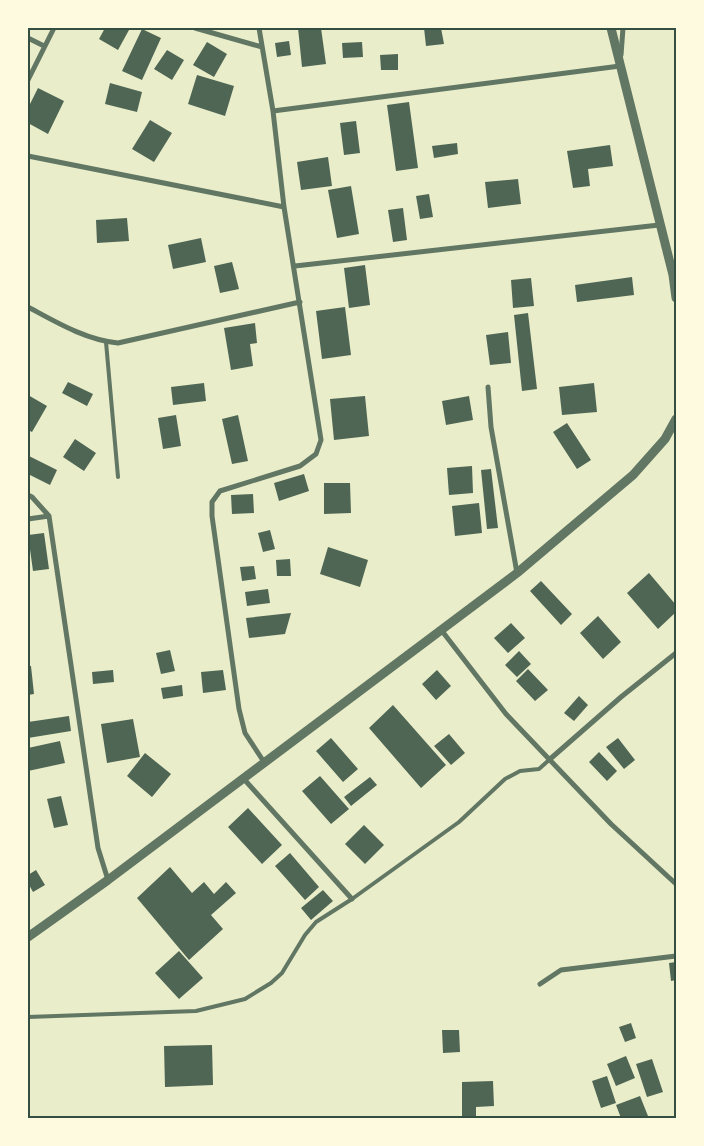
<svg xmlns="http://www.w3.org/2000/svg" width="704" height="1146" font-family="Montserrat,sans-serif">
  <rect width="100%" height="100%" fill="#e9edc9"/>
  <path fill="#4f6655" d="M105 28H125L129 30 118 50 99 39Z
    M298 28H321L326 64 302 67Z
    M424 28H441L444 44 426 46Z
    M142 29 161 38 142 80 122 71Z
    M289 41 291 55 277 57 275 43Z
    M207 42 227 54 214 77 193 65Z
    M362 42 363 57 343 58 342 43Z
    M167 50 184 60 172 80 154 69Z
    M398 54V70H381L380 55Z
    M197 75 234 86 225 116 188 104Z
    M110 83 142 92 137 112 105 104Z
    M38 88 64 101 48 134 28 123V108Z
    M409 102 418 168 396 171 387 105Z
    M150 120 172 133 154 162 132 149Z
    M356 121 360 153 344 155 340 123Z
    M457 143 458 154 434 158 432 146Z
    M610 145 613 166 588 169 590 186 573 188 567 151Z
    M328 157 332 186 301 190 297 162Z
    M518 179 521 204 488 208 485 182Z
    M351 186 359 234 337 238 328 190Z
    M429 194 433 217 420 219 416 196Z
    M403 208 407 240 393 242 388 210Z
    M127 218 129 241 97 243 96 220Z
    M201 238 206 262 173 269 168 245Z
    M232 262 239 289 220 293 214 266Z
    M365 265 370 305 349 308 344 268Z
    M632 277 634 295 577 302 575 285Z
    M531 278 534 306 513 308 511 280Z
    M345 307 351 355 322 359 316 311Z
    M528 313 537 389 522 391 514 315Z
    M255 323 257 343 250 344 253 366 231 370 224 328Z
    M508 332 511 363 490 365 486 335Z
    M68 382 93 394 87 406 62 393Z
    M204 383 206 401 173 405 171 387Z
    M594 383 597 412 562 415 559 387Z
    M28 395 47 406 32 432 28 430Z
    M365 396 369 436 334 440 330 399Z
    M469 396 473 420 446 425 442 401Z
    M176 415 181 446 163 449 158 418Z
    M238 415 248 461 232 464 222 419Z
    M567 423 591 460 577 469 553 432Z
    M75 439 96 453 84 471 63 457Z
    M29 456 57 470 50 485 28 474V459Z
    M472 466 473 493 449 495 447 468Z
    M491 469 498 528 487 529 481 470Z
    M304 474 309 491 279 501 274 483Z
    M324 483H350L351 513 324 514Z
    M253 494 254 513 232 514 231 495Z
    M479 503 482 533 455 536 452 506Z
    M270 530 275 549 263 552 258 533Z
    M44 533 49 569 33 571 28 535Z
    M328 547 368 560 360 587 320 574Z
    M290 559 291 576H277L276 560Z
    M254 566 256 579 242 581 240 567Z
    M649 573 676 605V612L658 629 627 593Z
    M541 581 572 614 561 625 530 591Z
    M268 589 270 603 247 606 245 592Z
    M291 613 285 634 249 638 246 618Z
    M598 616 621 642 603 659 580 633Z
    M511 623 525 638 508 653 494 638Z
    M170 650 175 671 161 674 156 653Z
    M519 651 531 664 517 677 505 665Z
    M28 666H31L34 694 28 695Z
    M528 669 548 690 535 701 516 681Z
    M113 670 114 682 93 684 92 672Z
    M223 670 226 690 203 693 201 672Z
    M437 670 451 686 436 700 422 684Z
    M182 685 183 696 163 699 161 688Z
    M579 696 588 705 574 721 564 713Z
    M393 705 446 765 421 788 369 728Z
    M69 716 71 731 28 738V722Z
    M133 719 140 757 107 763 101 724Z
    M449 734 465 753 451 765 434 746Z
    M331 738 358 769 343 782 316 751Z
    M618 738 635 760 624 769 606 747Z
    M60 741 65 763 28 771V748Z
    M599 752 617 771 607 781 589 762Z
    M145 753 171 774 152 797 127 776Z
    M320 776 349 809 331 824 302 791Z
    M370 777 377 785 351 806 344 797Z
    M61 796 68 825 54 828 47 799Z
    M248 808 282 845 262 864 228 827Z
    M364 825 384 845 365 864 345 844Z
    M290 853 319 887 305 900 275 866Z
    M170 867 192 893 204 882 214 894 226 882 236 893 211 915 223 929 189 960 137 898Z
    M36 870 45 885 33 892 28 883V875Z
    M323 890 333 901 311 920 301 908Z
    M179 951 203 978 179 999 155 973Z
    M676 962V980L671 981 669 963Z
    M631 1023 636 1038 625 1042 619 1027Z
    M442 1030H459L460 1052 443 1053Z
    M212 1045 213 1085 165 1087 164 1046Z
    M626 1056 635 1078 616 1086 607 1064Z
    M652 1059 663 1092 647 1097 636 1064Z
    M607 1076 616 1103 601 1108 592 1081Z
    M493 1081 494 1106 476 1107V1118H462V1082Z
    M640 1096 648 1116 641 1118H621L616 1105Z"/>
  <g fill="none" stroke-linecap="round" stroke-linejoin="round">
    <path stroke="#617663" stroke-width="4" d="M106 342 118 477
      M28 1017 196 1011 245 999 271 983 282 973 305 935 316 922 352 899 459 822 505 779 520 771 539 769 549 760"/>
    <path stroke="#617663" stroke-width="5" d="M195 28 262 47
      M259 28 273 111 284 207 321 440 316 454 300 466 220 491 212 502V516L239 709 245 733 264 762
      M28 38 44 46
      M621 55 623 28
      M28 80 54 28
      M273 111 620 66V64
      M28 156 284 207
      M295 266 659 225
      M28 307C56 322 86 340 118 343L300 302
      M488 387 491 427 517 573
      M28 495 32 497 49 516 98 848 108 880
      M28 519 49 516
      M442 631 506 714 611 824 676 884
      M549 760 621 697 676 653
      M243 778 352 899
      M540 984 561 970 676 956"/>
    <path stroke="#617663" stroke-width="9" d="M611 28 673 275 676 298
      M28 937 108 880 517 573 633 475 665 439 676 419"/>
  </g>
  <rect width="704" height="1146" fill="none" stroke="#fefae0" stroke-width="58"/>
  <rect x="29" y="29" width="646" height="1088" fill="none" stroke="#344e41" stroke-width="2"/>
</svg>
